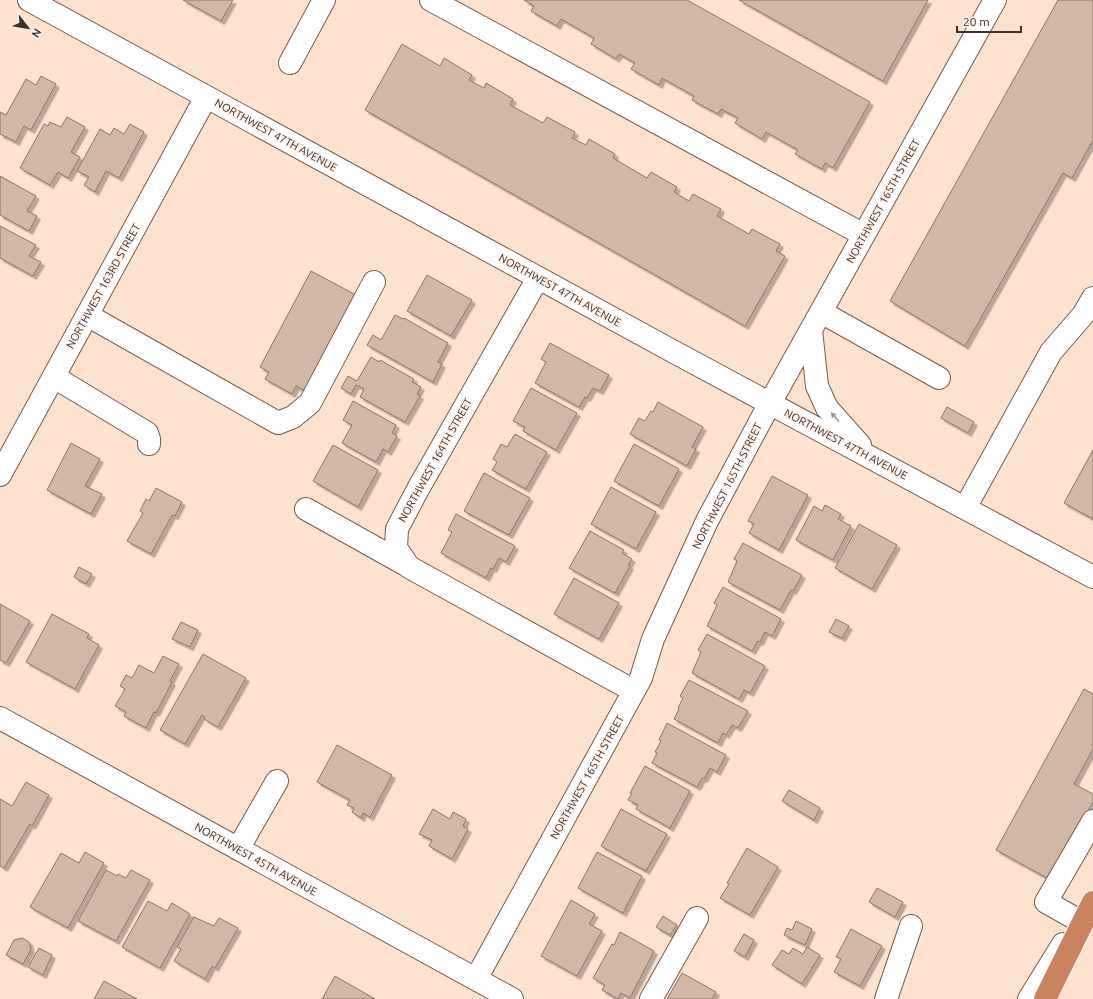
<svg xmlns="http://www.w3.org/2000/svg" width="1093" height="999" font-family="Ubuntu,sans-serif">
  <defs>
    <filter id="shadow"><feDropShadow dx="3.5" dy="3.5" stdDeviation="0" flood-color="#0004"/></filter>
  </defs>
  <rect width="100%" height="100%" fill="#fce2cf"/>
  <path fill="#d1b8a6" stroke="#8c7564" filter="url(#shadow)" d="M183 0H233L221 21Z
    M524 0H687L870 102 833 168 825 163 822 169 795 154 798 150 766 132 762 139 735 123 738 118 721 109 718 114 692 100 694 96 662 78 659 85 631 69 635 63 619 54 616 59 591 44 594 38 561 19 557 26 531 11 534 6Z
    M739 0H928L883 81Z
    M1058 0H1093V140L1072 178 1063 173 965 346 890 301Z
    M402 44 440 66 444 58 472 75 469 80 484 88 486 83 513 99 510 105 543 123 547 117 575 132 572 138 586 145 589 139 615 154 613 158 647 178 651 172 677 187 674 192 689 201 693 194 721 209 717 216 749 234 752 229 780 244 776 251 785 256 745 326 365 110Z
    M41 76 56 84 31 130 24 126 16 142 0 134V112L6 115 26 79 36 85Z
    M67 117 85 127 71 152 80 157 68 178 58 172 50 185 20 168 44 124 48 126 50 122 61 127Z
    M130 124 144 132 119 178 106 171 95 192 84 185 89 177 77 171 100 129 110 135 114 128 124 134Z
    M0 176 36 196 27 211 37 216 29 231 0 215Z
    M0 226 36 245 29 256 41 262 33 276 0 258Z
    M311 271 356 295 305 391 296 386 292 394 265 379 269 372 260 367Z
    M427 275 472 300 451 336 407 311Z
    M395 315 403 319 404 318 448 343 438 362 442 364 433 382 367 345 373 335 381 340Z
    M550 343 609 375 600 391 593 388 587 398 585 397 579 407 535 383 546 362 541 359Z
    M371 357 379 362 380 360 414 379 412 382 421 387 417 394 420 396 405 422 360 397 364 389 356 385 351 394 341 388 348 376 357 381Z
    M531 388 577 413 556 450 523 431 525 427 513 421Z
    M353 401 396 425 392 433 397 436 388 452 383 449 376 462 342 443 352 425 343 420Z
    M658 402 703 427 692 447 696 449 687 466 630 434 639 418 645 421 651 411 653 412Z
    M947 407 974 422 968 433 941 418Z
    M515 434 547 452 526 489 492 470 497 462 493 459 501 444 507 447Z
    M71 443 100 459 85 486 102 494 91 514 47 490Z
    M634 444 679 469 659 506 614 481Z
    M333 445 378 470 358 507 313 481Z
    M1093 450V519L1064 503Z
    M484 473 530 498 509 535 464 511Z
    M772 476 808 495 779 550 749 533 754 524 748 521Z
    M611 487 656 512 636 549 591 524Z
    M156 488 182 502 175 516 172 515 151 554 127 541 143 513 140 511 146 499 149 501Z
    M825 505 841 514 838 519 851 526 833 560 796 540 814 506 822 511Z
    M456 514 515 546 506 562 499 558 493 569 491 568 486 578 441 553 452 532 448 530Z
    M859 524 897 545 872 589 835 568Z
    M590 531 624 550 622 553 632 559 628 565 630 566 615 593 569 568Z
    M743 543 802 575 793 591 791 590 780 610 728 582 737 561 734 559Z
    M79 567 92 574 86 584 74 577Z
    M574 578 619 603 599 639 554 614Z
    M723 587 781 619 772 636 765 632 760 642 758 641 752 651 707 626 717 605 714 603Z
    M0 604 30 621 6 663 0 660Z
    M52 614 89 634 87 638 99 645 75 689 26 662Z
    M836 619 849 626 842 638 829 632Z
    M181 622 198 630 190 647 172 639Z
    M707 634 765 666 750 693 744 690 739 699 692 673 701 652 698 650Z
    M203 654 246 678 218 727 204 719 205 717 202 715 185 744 160 730Z
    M163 656 179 664 170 681 172 682 156 713 154 712 146 728 124 716 126 712 115 706 125 689 120 686 126 675 132 678 139 665 154 673Z
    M689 680 748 711 738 728 732 725 726 735 723 733 718 743 674 719 679 709 678 708 683 698 680 696Z
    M1084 689 1093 694V749L1074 784 1093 794V802L1051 880 996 850Z
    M667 723 726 755 717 772 710 768 704 779 702 778 697 787 652 763 657 753 655 752 661 741 659 740Z
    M337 745 392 775 370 817 363 813 361 818 352 812 354 808 347 805 350 800 317 782Z
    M645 766 690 791 670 828 636 809 638 805 628 800 632 793H630Z
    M26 782 49 795 32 826 30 824 4 868 0 866V799L12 806Z
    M789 790 820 808 814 820 782 801Z
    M433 809 450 819 453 812 466 819 463 826 468 829 452 859 429 846 432 840 419 834Z
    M621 809 667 834 646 871 601 846Z
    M747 848 778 867 750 915 720 898 729 884 727 883Z
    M85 852 104 863 68 928 30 907 61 853 79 863Z
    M597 852 642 876 623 913 578 888Z
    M106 870 117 876 118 874 126 878 131 870 150 880 116 941 78 921Z
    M877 888 903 902 895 917 869 902Z
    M571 900 595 914 589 924 602 931 577 976 541 956Z
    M148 901 167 911 172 903 190 914 160 968 122 947Z
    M663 916 677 925 670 935 656 927Z
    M194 917 214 926 219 918 238 928 215 968 212 966 205 979 174 961 181 949 177 947Z
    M796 921 812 929 805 945 784 935 787 928 792 930Z
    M851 929 882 946 860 986 834 972 841 959 836 957Z
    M620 932 654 951 630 998 621 993 618 999 602 990 605 985 593 978 612 944 614 945Z
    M744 934 754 940 745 957 734 951Z
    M22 938 29 942 31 950 23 964 6 955 14 940Z
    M807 947 820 955 802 984 772 965 782 950 789 954 793 948 803 954Z
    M39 948 52 955 43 975 28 967Z
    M682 973 716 992 712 999H667Z
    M335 976 375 999H322Z
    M104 981 137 999H94Z"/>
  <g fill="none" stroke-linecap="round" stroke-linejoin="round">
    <g stroke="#735c4c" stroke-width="24">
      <path id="minor" d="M29 0 676 353 1093 577
        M431 0 864 235
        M290 63 324 0
        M538 278 418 489 397 529 396 548 409 567 634 691
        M821 312 939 378
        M87 315 278 423 293 417 310 403 374 282
        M811 330 817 386 827 408 860 445
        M54 377 147 433 149 439V444
        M0 475 206 97
        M965 508 1051 352 1083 315 1093 298
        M306 509 408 566
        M0 718 512 999
        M238 849 277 781
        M1078 920 1046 902 1093 821
        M476 979 641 678 653 639 707 521 770 403 995 0
        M651 999 697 918
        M886 999 911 926
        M1029 999 1063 944"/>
    </g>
    <g stroke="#fff" stroke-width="24">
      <path id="highway" d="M1045 999 1093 902"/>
    </g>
    <use href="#minor" stroke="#fff" stroke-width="22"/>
    <use href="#highway" stroke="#cb835f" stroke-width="22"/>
  </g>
  <defs><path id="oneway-solid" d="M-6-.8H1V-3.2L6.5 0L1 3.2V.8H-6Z"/></defs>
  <use fill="#9e9895" href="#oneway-solid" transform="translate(835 417) rotate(-131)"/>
  <g text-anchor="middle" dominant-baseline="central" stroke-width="3" stroke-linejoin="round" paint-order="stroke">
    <g font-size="11" fill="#3c322b" stroke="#fdf2eb">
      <text transform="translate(276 135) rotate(29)">NORTHWEST 47TH AVENUE</text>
      <text transform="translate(883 201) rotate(-61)">NORTHWEST 165TH STREET</text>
      <text transform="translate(103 286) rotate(-61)">NORTHWEST 163RD STREET</text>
      <text transform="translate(560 290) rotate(29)">NORTHWEST 47TH AVENUE</text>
      <text transform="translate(846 444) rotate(28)">NORTHWEST 47TH AVENUE</text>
      <text transform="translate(435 460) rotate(-61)">NORTHWEST 164TH STREET</text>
      <text transform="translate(727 486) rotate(-63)">NORTHWEST 165TH STREET</text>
      <text transform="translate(587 777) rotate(-61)">NORTHWEST 165TH STREET</text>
      <text transform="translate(256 859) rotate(29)">NORTHWEST 45TH AVENUE</text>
    </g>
  </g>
  <g transform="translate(28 28) rotate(121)" stroke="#fdf2eb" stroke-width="3" paint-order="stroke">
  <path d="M0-3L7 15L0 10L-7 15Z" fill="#3c322b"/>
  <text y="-6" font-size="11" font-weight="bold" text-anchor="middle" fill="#3c322b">N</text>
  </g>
  <path d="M957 26v6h64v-6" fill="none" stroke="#3c322b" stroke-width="2"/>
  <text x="963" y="26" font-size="12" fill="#3c322b" stroke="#fdf2eb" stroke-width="3" paint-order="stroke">20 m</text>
</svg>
